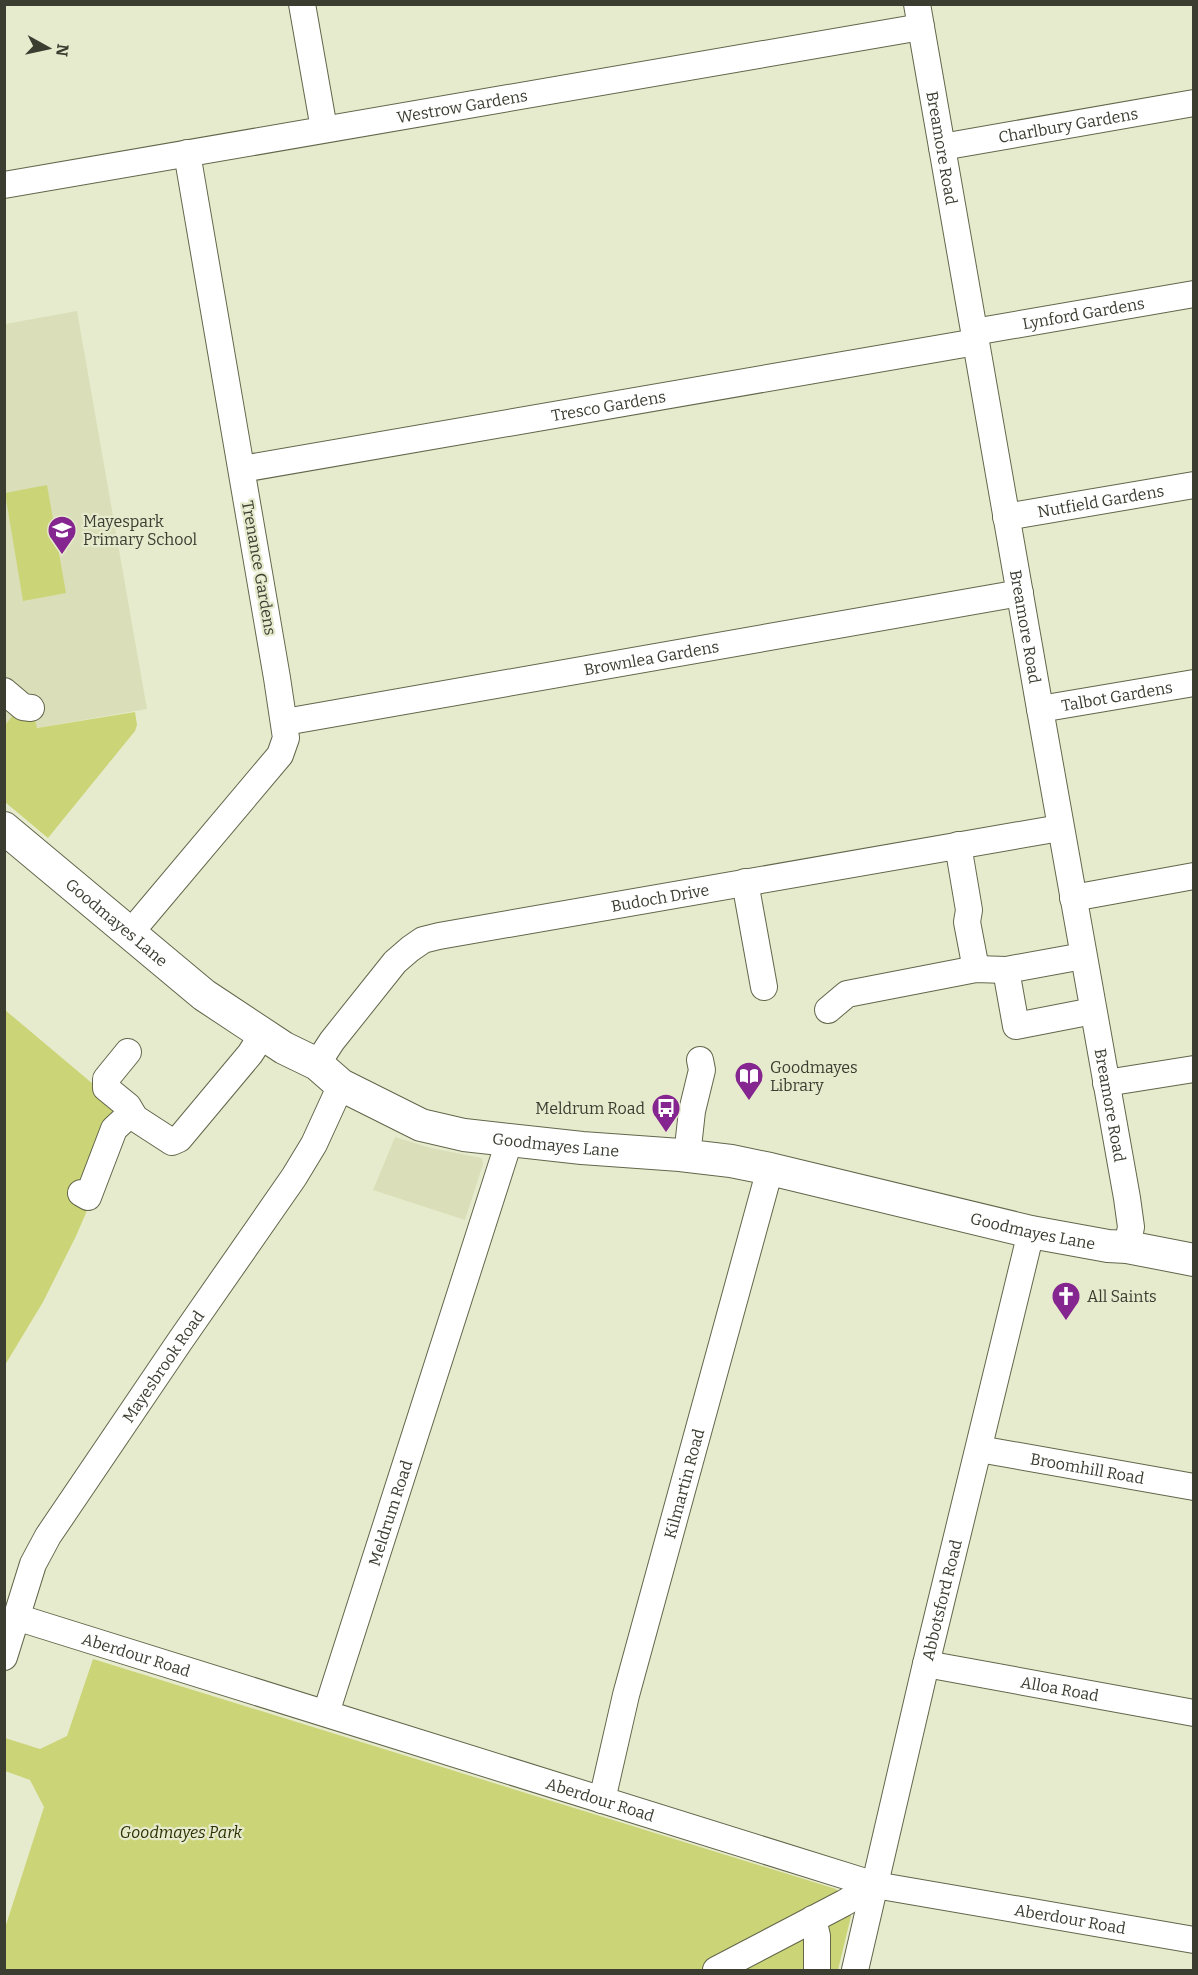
<svg xmlns="http://www.w3.org/2000/svg" width="1198" height="1975" font-family="Bitter,serif">
  <rect width="100%" height="100%" fill="#e7ebcd"/>
  <path fill="#dadfb9" d="M77 311 147 709 36 728 14 714 5 725V324Z
    M395 1137 431 1148 482 1158 483 1164 465 1220 373 1190Z"/>
  <path fill="#cbd476" d="M47 485 66 593 23 601 5 493Z
    M135 712 137 725 135 731 48 838 5 802V725L14 714 34 716 37 728Z
    M5 1010 118 1105 121 1132 76 1236 43 1302 5 1365Z
    M93 1659 836 1889 851 1916 838 1970H5V1928L44 1807 30 1780 5 1771V1738L40 1749 67 1736Z"/>
  <g fill="none" stroke-linecap="round" stroke-linejoin="round">
    <g stroke="#63664b" stroke-width="28">
      <g id="minor">
        <path d="M302 4 324 129"/>
        <path id="s1" d="M917 4 1040 709 1127 1198 1131 1227 1127 1247"/>
        <path id="s2" d="M942 147 1194 103"/>
        <path id="s3" d="M4 185 921 27"/>
        <path id="s4" d="M974 332 1194 294"/>
        <path id="s5" d="M242 469 976 342"/>
        <path id="s6" d="M1006 517 1194 485"/>
        <path d="M4 691 23 707 31 708"/>
        <path id="s7" d="M1040 709 1194 683"/>
        <path id="s8" d="M285 722 1020 593"/>
        <path d="M958 845 969 910 967 922 976 969"/>
        <path d="M745 882 764 987"/>
        <path d="M1073 898 1194 876"/>
        <path d="M131 932 280 755 286 738 277 678 187 153"/>
        <path d="M1006 970 1016 1026 1093 1011"/>
        <path d="M828 1010 847 994 976 969 1006 970 1083 956"/>
        <path d="M128 1052 106 1079V1088L128 1106 135 1118"/>
        <path id="s9" d="M317 1064 332 1041 395 962 410 949 423 940 439 936 1060 828"/>
        <path d="M1106 1083 1194 1069"/>
        <path d="M687 1156 692 1111 702 1070 700 1060"/>
        <path d="M81 1193 88 1197 114 1129 128 1116 135 1118 172 1142 179 1139 250 1054 263 1034"/>
        <path id="s10" d="M979 1449 1194 1487"/>
        <path id="s11" d="M16 1617 875 1885 1194 1940"/>
        <path id="s12" d="M4 1657 33 1564 48 1536 180 1341 294 1177 314 1144 341 1085"/>
        <path id="s13" d="M926 1664 1194 1713"/>
        <path id="s14" d="M326 1713 506 1151 507 1140"/>
        <path id="s15" d="M602 1800 626 1695 770 1169"/>
        <path d="M813 1919 817 1936V1970"/>
        <path d="M716 1970 844 1903 875 1885"/>
        <path id="s16" d="M855 1970 926 1664 1031 1232"/>
      </g>
    </g>
    <g stroke="#63664b" stroke-width="34">
      <g id="major">
        <path id="s17" d="M4 828 204 995 284 1048 317 1064 341 1085 421 1125 464 1135 582 1148 680 1155 731 1161 770 1169 1031 1232 1108 1246 1127 1247 1194 1260"/>
      </g>
    </g>
    <use href="#minor" stroke="#fff" stroke-width="26"/>
    <use href="#major" stroke="#fff" stroke-width="32"/>
  </g>
  <defs>
    <g id="school-pin" transform="scale(1.5)"><path d="M0 17L-7.5 6A9.5 9.5 0 1 1 7.5 6Z" fill="#85258f" stroke="#e7ebcd"/><path d="M0-5L7-2L0 1L-7-2ZM-4 1L0 2.5L4 1V4Q0 6-4 4Z" fill="#fff"/></g>
    <g id="library-pin" transform="scale(1.5)"><path d="M0 17L-7.5 6A9.5 9.5 0 1 1 7.5 6Z" fill="#85258f" stroke="#e7ebcd"/><path d="M-6-4Q-3-5.5-.7-3.5V5Q-3 3-6 4ZM6-4Q3-5.5 .7-3.5V5Q3 3 6 4Z" fill="#fff"/></g>
    <g id="bus-pin" transform="scale(1.5)"><path d="M0 17L-7.5 6A9.5 9.5 0 1 1 7.5 6Z" fill="#85258f" stroke="#e7ebcd"/><path d="M-5-6H5V4H4V6H2V4H-2V6H-4V4H-5ZM-3.5-4V0h7V-4ZM-3.5 1.2v1.5H-2V1.2ZM2 1.2v1.5H3.5V1.2Z" fill="#fff"/></g>
    <g id="church-pin" transform="scale(1.5)"><path d="M0 17L-7.5 6A9.5 9.5 0 1 1 7.5 6Z" fill="#85258f" stroke="#e7ebcd"/><path d="M-1.2-6h2.4v3.5h3.3v2.4h-3.3V6h-2.4V-.1h-3.3v-2.4h3.3Z" fill="#fff"/></g>
  </defs>
  <g fill-rule="evenodd">
    <use href="#school-pin" x="62" y="530"/>
    <use href="#library-pin" x="749" y="1076"/>
    <use href="#bus-pin" x="666" y="1108"/>
    <use href="#church-pin" x="1066" y="1296"/>
  </g>
  <g text-anchor="middle" dominant-baseline="central" stroke-width="4.5" stroke-linejoin="round" paint-order="stroke">
    <g font-size="16" fill="#3b3d31" stroke="#e7ebcd">
      <text stroke="none"><textPath href="#s3" startOffset="465">Westrow Gardens</textPath></text>
      <text stroke="none"><textPath href="#s2" startOffset="128">Charlbury Gardens</textPath></text>
      <text stroke="none"><textPath href="#s1" startOffset="146">Breamore Road</textPath></text>
      <text stroke="none"><textPath href="#s4" startOffset="111">Lynford Gardens</textPath></text>
      <text stroke="none"><textPath href="#s5" startOffset="372">Tresco Gardens</textPath></text>
      <text stroke="none"><textPath href="#s6" startOffset="96">Nutfield Gardens</textPath></text>
      <text transform="translate(259 568) rotate(80)">Trenance Gardens</text>
      <text stroke="none"><textPath href="#s1" startOffset="632">Breamore Road</textPath></text>
      <text stroke="none"><textPath href="#s8" startOffset="372">Brownlea Gardens</textPath></text>
      <text stroke="none"><textPath href="#s7" startOffset="78">Talbot Gardens</textPath></text>
      <text stroke="none"><textPath href="#s9" startOffset="405">Budoch Drive</textPath></text>
      <text stroke="none"><textPath href="#s17" startOffset="147">Goodmayes Lane</textPath></text>
      <text stroke="none"><textPath href="#s1" startOffset="1118">Breamore Road</textPath></text>
      <text stroke="none"><textPath href="#s17" startOffset="651">Goodmayes Lane</textPath></text>
      <text stroke="none"><textPath href="#s17" startOffset="1137">Goodmayes Lane</textPath></text>
      <text stroke="none"><textPath href="#s12" startOffset="334">Mayesbrook Road</textPath></text>
      <text stroke="none"><textPath href="#s10" startOffset="110">Broomhill Road</textPath></text>
      <text stroke="none"><textPath href="#s15" startOffset="327">Kilmartin Road</textPath></text>
      <text stroke="none"><textPath href="#s14" startOffset="210">Meldrum Road</textPath></text>
      <text stroke="none"><textPath href="#s16" startOffset="380">Abbotsford Road</textPath></text>
      <text stroke="none"><textPath href="#s11" startOffset="126">Aberdour Road</textPath></text>
      <text stroke="none"><textPath href="#s13" startOffset="136">Alloa Road</textPath></text>
      <text stroke="none"><textPath href="#s11" startOffset="612">Aberdour Road</textPath></text>
      <text stroke="none"><textPath href="#s11" startOffset="1098">Aberdour Road</textPath></text>
    </g>
    <g font-size="16" fill="#3b3d31" stroke="#e7ebcd" text-anchor="start">
      <text x="83" y="521">Mayespark<tspan x="83" dy="18">Primary School</tspan></text>
      <text x="770" y="1067">Goodmayes<tspan x="770" dy="18">Library</tspan></text>
      <text x="645" y="1108" text-anchor="end">Meldrum Road</text>
      <text x="1087" y="1296">All Saints</text>
    </g>
    <g font-size="16" font-style="italic" fill="#2e3104" stroke="#e7ebcd">
      <text x="181" y="1832">Goodmayes Park</text>
    </g>
  </g>
  <rect width="1198" height="1975" fill="none" stroke="#3b3d31" stroke-width="12"/>
  <g transform="translate(48 48) rotate(98)" stroke="#e7ebcd" stroke-width="4.5" paint-order="stroke">
  <path d="M0-4.5L10 22L0 15L-10 22Z" fill="#3b3d31"/>
  <text y="-9" font-size="16" font-weight="bold" text-anchor="middle" fill="#3b3d31">N</text>
  </g>
</svg>
